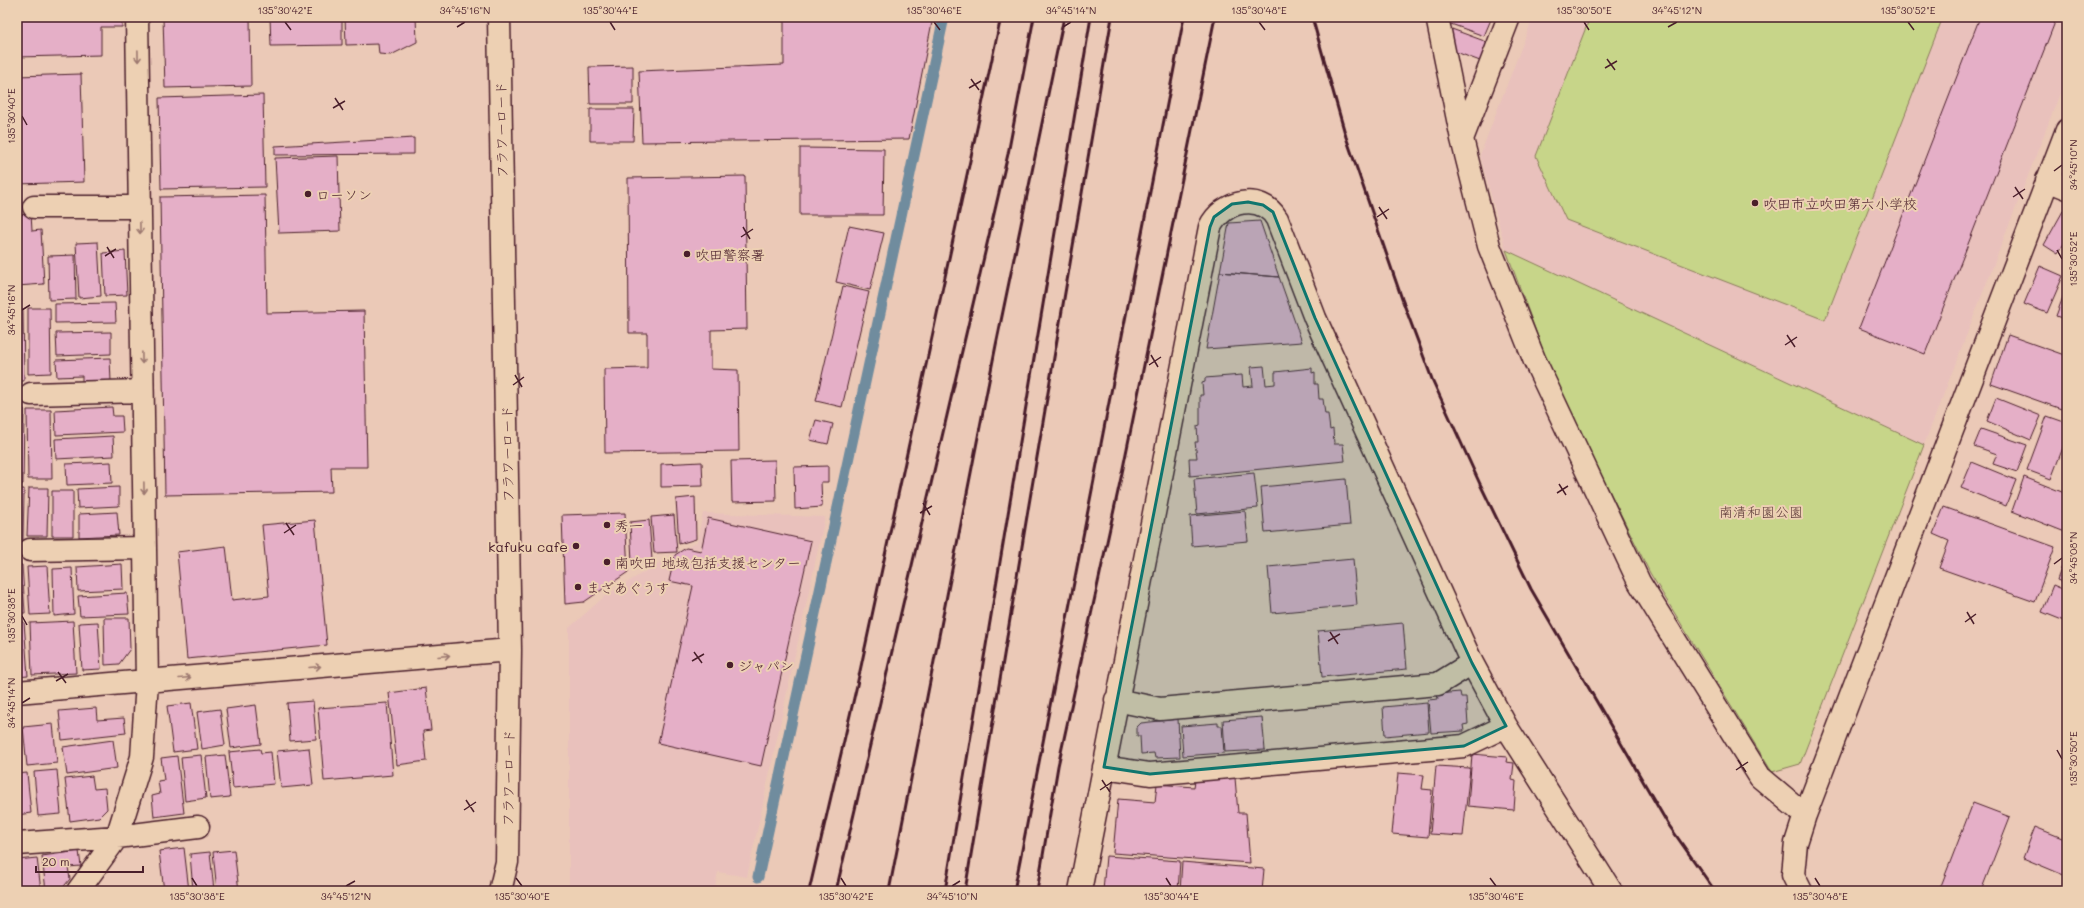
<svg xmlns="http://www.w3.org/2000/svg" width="2084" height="908" font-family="Mali,'Klee One',sans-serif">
  <rect width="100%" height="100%" fill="#ebc9b7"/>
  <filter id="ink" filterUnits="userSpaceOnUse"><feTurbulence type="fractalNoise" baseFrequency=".025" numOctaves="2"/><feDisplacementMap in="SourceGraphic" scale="8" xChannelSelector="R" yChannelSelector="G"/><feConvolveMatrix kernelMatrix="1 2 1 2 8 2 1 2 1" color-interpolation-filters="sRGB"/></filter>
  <g filter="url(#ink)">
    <path fill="#e9c1bc" d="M1533 17H2067V75L1924 445 1506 250 1480 155Z
      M703 513 825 517 747 877 718 872 714 891H569V628L605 596 670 556 697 542Z"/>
    <path fill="#c7d589" stroke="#887a5a" d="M1590 17H1943L1825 320 1566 220 1536 156Z
      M1506 250 1924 445 1800 764 1772 772 1650 573 1552 375Z"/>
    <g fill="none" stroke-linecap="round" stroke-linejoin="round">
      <path stroke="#708c9e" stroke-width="11" d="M758 877 944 17"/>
    </g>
    <path fill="#e5afc7" stroke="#4a1f2b" d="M17 17H122V27H101V55L17 57Z
      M163 17H250L251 86 165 88Z
      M270 17H342V45L271 46Z
      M345 17H416L417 42 391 55 379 54 378 44 346 45Z
      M784 17H933L909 139 642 142 639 71 784 65Z
      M1441 17H1492L1484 36 1440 20Z
      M1980 17H2057L1925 354 1859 328Z
      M1449 28 1487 42 1480 61 1448 49Z
      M633 66V104H590L589 67Z
      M81 74 84 182 17 184V76Z
      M263 95 265 187 161 189 159 98Z
      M590 109H634L633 141H590Z
      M414 138V154L275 155V146Z
      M800 148 884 149 883 215H800Z
      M338 156 340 231 279 233 275 158Z
      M745 176 747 329 711 330V369L738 370 739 451 605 453 604 369 647 368V333H629L628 178Z
      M265 195 267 313 364 311 367 467H331L332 492 165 495 160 197Z
      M2063 211 2067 213V238L2058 254 2044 245Z
      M31 214 32 231 41 230 44 284 17 286V215Z
      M1260 221 1279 277 1220 272 1229 223Z
      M849 226 884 233 870 290 836 282Z
      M98 242 101 296 79 298 76 243Z
      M125 251 127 295 105 296 103 253Z
      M75 255 76 299 49 300 48 256Z
      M2040 266 2063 276 2047 313 2024 304Z
      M1220 272 1279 277 1302 342 1206 349Z
      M843 286 869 292 842 407 816 401Z
      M2067 286V320L2056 316Z
      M115 303 116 322 55 323V304Z
      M28 308H50L51 373 28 374Z
      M17 310H23L24 381H17Z
      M111 332V354L57 356 56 333Z
      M2008 335 2067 356V411L1991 384Z
      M110 358 111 382 82 383V376L57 377 56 360Z
      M1264 366 1266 385 1275 384V372L1312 368V373L1315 372V384H1318L1319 399H1323L1325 414H1328L1330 430 1333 429 1334 444H1343L1345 461 1190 476 1189 458H1197L1195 442H1198L1197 426 1200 425V395H1203L1202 383 1205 382V378L1242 375 1243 387 1253 386 1251 367Z
      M1996 398 2041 416 2031 440 1987 421Z
      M112 407 113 416H122L123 432 56 435 55 410Z
      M17 409H24L23 484H17Z
      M27 410H51L52 479H28Z
      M2047 416 2067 423V437L2051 479 2027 470Z
      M816 420 833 424 828 444 810 440Z
      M1981 429 2027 445 2017 472 1993 464 1997 454 1974 446Z
      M113 436 114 456 56 459 55 439Z
      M775 460 776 501 732 502 731 461Z
      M111 462 112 483 67 485 66 464Z
      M702 462 703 486 661 487V464Z
      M1972 462 2016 480 2006 506 1961 488Z
      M828 466V482H821L822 507 795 509 794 467Z
      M1254 473 1258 508 1197 514 1194 479Z
      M2024 477 2067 494V500L2062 512 2067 513 2065 532 2012 511Z
      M1346 479 1350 525 1265 533 1261 487Z
      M119 487V506L78 508 77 489Z
      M29 488H48L47 536H27Z
      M17 489H24L23 542H17Z
      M52 491H73V536H52Z
      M695 497 696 539 679 544 676 499Z
      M1944 507 2055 547 2035 602 1939 568 1949 541 1933 534Z
      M1245 511 1248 541 1192 546 1190 516Z
      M117 512 119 535 79 537V514Z
      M625 513 628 572 584 602 565 604 562 515Z
      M674 515 677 552 654 553 651 517Z
      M708 518 811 541 761 766 658 743 693 586 669 581 675 555 686 548 701 551Z
      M315 520 327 645 187 659 177 552 226 546 232 600 269 596 262 525Z
      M649 520 652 560 632 562 630 522Z
      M2067 552V584L2057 580Z
      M1353 559 1357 605 1272 613 1268 567Z
      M122 564 123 589 78 591 77 567Z
      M17 565H22L25 613H17Z
      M47 566 50 614 30 615 27 567Z
      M72 568 74 614 54 616 53 569Z
      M2053 585 2067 591V622L2042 612Z
      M127 593 129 614 80 616 78 596Z
      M104 618H129L130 649 119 664 105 665Z
      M73 621 76 673 32 675 30 623Z
      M17 622H24L28 676 17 677Z
      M98 622 101 669 82 670 79 623Z
      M1403 623 1407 669 1322 677 1318 631Z
      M426 688 431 730 423 731 426 761 397 765 389 693Z
      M1460 692 1461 697H1466L1468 724 1463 725 1464 731 1431 733 1428 700 1438 699 1437 694Z
      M313 701 316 739 290 741 287 703Z
      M191 703 197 749 173 752 167 706Z
      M387 703 393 775 324 781 318 708Z
      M1427 703 1429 732 1385 736 1383 707Z
      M256 705 261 744 231 748 226 709Z
      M96 708 97 720 124 718 126 733 62 740 59 711Z
      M220 709 225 745 202 749 197 712Z
      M1262 717 1265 750 1225 752 1223 720Z
      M1178 719 1180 757 1155 758 1154 753 1141 754 1140 736H1137V727L1141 723Z
      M1218 723V726H1222L1224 753 1183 756 1181 726Z
      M53 724 57 763 27 766 23 727Z
      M113 740 117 768 67 775 63 747Z
      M309 748 313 785 281 788 277 751Z
      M260 749 261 753 271 752 274 784 233 788 229 752Z
      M1472 754 1507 757 1506 762 1514 763 1512 780 1516 781 1514 810 1468 806Z
      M201 755 206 798 185 801 181 757Z
      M225 755 230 797 210 799 206 757Z
      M177 756 184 813 154 817 152 796 160 794 158 781 164 780 161 758Z
      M1436 766 1470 768 1463 836 1430 834Z
      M57 770 61 814 38 816 34 772Z
      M27 773 31 813 17 815V774Z
      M1398 773 1424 775 1422 789 1432 790 1428 837 1392 834Z
      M92 776 94 789 105 788 107 809 99 817 70 821 65 779Z
      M1235 778 1238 813H1246L1250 863 1113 853 1118 799 1155 802 1157 784 1194 787 1195 781Z
      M1973 803 2010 817 1981 891H1939Z
      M2035 827 2067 840 2066 876 2023 858Z
      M184 848 189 891H164L159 851Z
      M234 850 239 891H217L213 852Z
      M79 851 81 866 68 867 70 879 60 891H46L42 856Z
      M210 852 214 891H193L190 854Z
      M1106 856 1180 861 1178 891H1103Z
      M37 858 41 891H17V860Z
      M1182 862 1264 869 1262 891H1180Z"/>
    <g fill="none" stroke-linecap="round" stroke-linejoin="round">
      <g stroke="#4a1f2b" stroke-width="25">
        <path id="minor" d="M499 17 510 650 507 862 500 891
          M1437 17 1462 139 1489 246 1534 359 1639 582 1760 777 1805 815
          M1462 139 1509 17
          M2047 180 2067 188
          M34 207H140
          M31 394 142 391
          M30 550 144 548
          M17 692 510 650
          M1116 700 1160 709 1438 684 1472 663
          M1104 767 1150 774 1464 746 1506 726
          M17 844 117 837 198 827
          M78 891 117 837 142 757 147 682 137 17
          M1080 891 1210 227C1222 201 1261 191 1277 219L1315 318 1472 663 1506 726 1611 891
          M1801 891 1793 875 1796 843 1805 815 2067 130"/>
      </g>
      <use href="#minor" stroke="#edd0b3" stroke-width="22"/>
      <path stroke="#4a1f2b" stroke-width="3" d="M1312 17 1346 137 1402 299 1432 379 1480 484 1531 589 1668 824 1715 891
        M809 891 857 685 1001 17
        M836 891 1008 154 1034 17
        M889 891 996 345 1064 17
        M945 891 1091 17
        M965 891 1028 510 1112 17
        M1014 891 1184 17
        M1037 891 1058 766 1122 473 1215 17"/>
    </g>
    <defs><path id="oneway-shaft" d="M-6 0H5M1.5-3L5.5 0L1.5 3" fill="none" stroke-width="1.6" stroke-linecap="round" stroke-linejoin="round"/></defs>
    <g stroke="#9c786f">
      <use href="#oneway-shaft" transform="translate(138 56) rotate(89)"/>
      <use href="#oneway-shaft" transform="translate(140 228) rotate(89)"/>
      <use href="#oneway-shaft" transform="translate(142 358) rotate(89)"/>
      <use href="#oneway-shaft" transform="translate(144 488) rotate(89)"/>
      <use href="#oneway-shaft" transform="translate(444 656) rotate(-5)"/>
      <use href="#oneway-shaft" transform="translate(315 667) rotate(-5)"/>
      <use href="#oneway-shaft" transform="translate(185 678) rotate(-5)"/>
    </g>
  </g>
  <path fill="#0f766e" fill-opacity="0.2" stroke="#0f766e" stroke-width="3" stroke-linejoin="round" d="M1248 202 1263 205 1273 212 1315 318 1472 663 1506 726 1464 746 1150 774 1104 767 1210 227 1214 217 1232 204Z"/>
  <path fill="none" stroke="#4a1f2b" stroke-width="1.5" d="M285 22 291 30M610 22 615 30M934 22 940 30M1259 22 1265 30M1584 22 1589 30M1908 22 1914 30M457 27 465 22M1063 27 1071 22M1668 27 1677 22M1607 59 1615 70M1605 68 1617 61M971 79 979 90M969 88 981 81M335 98 343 110M333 108 345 101M22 116 27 125M2054 171 2062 165M2015 187 2023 199M2013 197 2025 189M1379 207 1387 219M1377 217 1389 209M743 227 750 239M741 237 753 229M107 247 114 258M2057 250 2062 259M105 256 116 249M22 310 30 305M1787 335 1795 347M1785 345 1797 337M1151 355 1158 367M1149 365 1161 357M515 375 522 387M513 385 524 377M1559 484 1566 495M1557 493 1568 486M923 503 930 515M920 513 932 506M286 523 294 535M284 533 296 525M2054 564 2062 558M1967 612 1974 624M22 616 27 625M1965 622 1976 614M1330 632 1338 644M1328 641 1340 634M694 652 702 663M692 661 704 654M58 672 66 683M56 681 68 674M22 703 30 698M2057 750 2062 759M1738 760 1746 772M1736 770 1748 762M1102 780 1110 792M1100 790 1112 782M466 800 474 812M464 810 476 802M192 878 197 886M516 878 522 886M841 878 846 886M1166 878 1171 886M1490 878 1496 886M1815 878 1820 886M346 886 355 881M952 886 960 881"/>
  <g fill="#4a1f2b" stroke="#edd0b3" stroke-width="1.5">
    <circle cx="308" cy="194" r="4"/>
    <circle cx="1755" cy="203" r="4"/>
    <circle cx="687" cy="254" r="4"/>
    <circle cx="607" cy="525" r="4"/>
    <circle cx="576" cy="546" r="4"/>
    <circle cx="607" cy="562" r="4"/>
    <circle cx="578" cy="587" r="4"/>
    <circle cx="730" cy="665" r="4"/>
  </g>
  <g text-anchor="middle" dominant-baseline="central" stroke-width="4" stroke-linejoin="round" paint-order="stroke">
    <g font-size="14" fill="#4a1f2b" stroke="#edd0b3">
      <text transform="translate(501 130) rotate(-91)">フラワーロード</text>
      <text transform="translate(507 454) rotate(-91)">フラワーロード</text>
      <text transform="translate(508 778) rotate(-89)">フラワーロード</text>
    </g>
    <g font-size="14" fill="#4a1f2b" stroke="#edd0b3" text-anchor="start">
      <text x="316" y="194">ローソン</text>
      <text x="1763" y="203">吹田市立吹田第六小学校</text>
      <text x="695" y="254">吹田警察署</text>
      <text x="615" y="525">秀一</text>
      <text x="568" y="546" text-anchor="end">kafuku cafe</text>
      <text x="615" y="562">南吹田 地域包括支援センター</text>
      <text x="586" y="587">まざあぐうす</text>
      <text x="738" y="665">ジャパン</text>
    </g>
    <g font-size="14" fill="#5d3a39" stroke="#edd0b3">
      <text x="1761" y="511">南清和園公園</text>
    </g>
  </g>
  <rect width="2084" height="908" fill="none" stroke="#edd0b3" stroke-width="44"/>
  <path d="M36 866v6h107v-6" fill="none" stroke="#4a1f2b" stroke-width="2"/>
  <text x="42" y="866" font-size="12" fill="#4a1f2b" stroke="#edd0b3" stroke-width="3" paint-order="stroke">20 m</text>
  <rect x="22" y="22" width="2040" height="864" fill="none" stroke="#4a1f2b" stroke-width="1.5"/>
  <g font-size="10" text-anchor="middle" fill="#4a1f2b">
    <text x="285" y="14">135°30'42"E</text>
    <text x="465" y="14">34°45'16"N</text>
    <text x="610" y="14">135°30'44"E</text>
    <text x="934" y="14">135°30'46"E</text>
    <text x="1071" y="14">34°45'14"N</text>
    <text x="1259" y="14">135°30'48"E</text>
    <text x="1584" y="14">135°30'50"E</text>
    <text x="1677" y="14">34°45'12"N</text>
    <text x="1908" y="14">135°30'52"E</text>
    <text transform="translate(11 116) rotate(-90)" y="4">135°30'40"E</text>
    <text transform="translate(2073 165) rotate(-90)" y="4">34°45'10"N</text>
    <text transform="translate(2073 259) rotate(-90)" y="4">135°30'52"E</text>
    <text transform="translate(11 310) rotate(-90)" y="4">34°45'16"N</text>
    <text transform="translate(2073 558) rotate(-90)" y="4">34°45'08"N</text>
    <text transform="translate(11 616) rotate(-90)" y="4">135°30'38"E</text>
    <text transform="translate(11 703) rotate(-90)" y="4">34°45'14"N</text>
    <text transform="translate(2073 759) rotate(-90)" y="4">135°30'50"E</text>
    <text x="197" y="900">135°30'38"E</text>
    <text x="346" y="900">34°45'12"N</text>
    <text x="522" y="900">135°30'40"E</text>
    <text x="846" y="900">135°30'42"E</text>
    <text x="952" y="900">34°45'10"N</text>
    <text x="1171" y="900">135°30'44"E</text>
    <text x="1496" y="900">135°30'46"E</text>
    <text x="1820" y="900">135°30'48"E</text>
  </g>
</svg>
